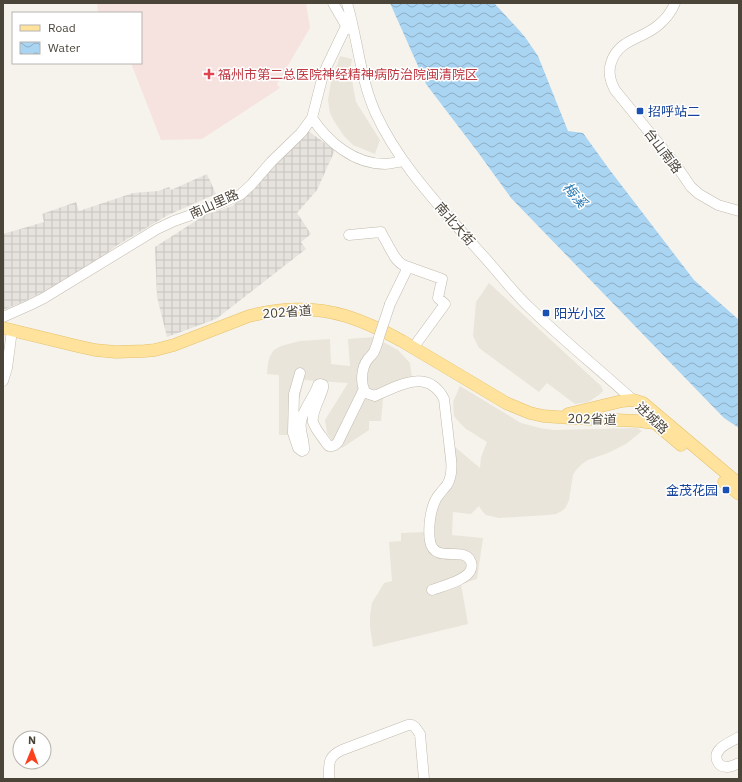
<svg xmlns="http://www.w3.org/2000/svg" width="742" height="782" font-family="'IBM Plex Sans','Noto Sans SC',sans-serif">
  <defs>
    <pattern id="industrial-grid" width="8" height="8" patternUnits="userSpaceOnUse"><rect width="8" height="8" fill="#e6e2dd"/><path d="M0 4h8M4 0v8" fill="none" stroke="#c7c3be"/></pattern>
    <pattern id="water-waves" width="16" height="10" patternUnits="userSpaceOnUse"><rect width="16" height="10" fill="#a9d4f2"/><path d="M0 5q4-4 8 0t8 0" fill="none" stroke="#8caec5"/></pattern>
  </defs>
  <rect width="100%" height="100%" fill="#f6f3ec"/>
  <path fill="#eae5da" d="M340 56 352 59 350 70 356 102 380 140 375 154 353 145 344 136 334 121 330 113 328 100 331 81Z
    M489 283 601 386 603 391 599 395 588 402 575 404 547 383 539 392 479 348 473 336 476 302Z
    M374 337 398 350 410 363 413 386 386 396 383 399 381 421H369V430L342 448 332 440 327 433 325 420 348 383 304 380 298 405 295 435H279V375L267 374 268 363 270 356 274 350 281 346 300 341 330 339 331 364 350 366 348 339Z
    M460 386 521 423 540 428 553 430 637 428 642 431 626 444 608 453 588 460 582 464 576 470 573 475 569 500 566 507 562 511 556 514 548 515 499 518 486 515 482 511 479 506 471 514 453 512 452 535 483 538 477 579 461 584 468 624 373 647 370 627V616L372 603 384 583 392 581 389 542 401 541V533L426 532V514L429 500 434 491 444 484 447 472 444 448 455 447 480 468 481 457 487 442 466 429 459 422 454 416 453 402Z"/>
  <path fill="url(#industrial-grid)" d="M308 131 335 150 317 190 297 213 311 234 301 242 306 249 216 319 167 337 157 297 155 247 205 215 215 212 232 206 242 199 253 189Z
    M207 174 216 194 168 215 116 246 81 273 23 302 3 310V234L44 222 42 214 76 202 79 211 133 193 158 191 169 187 171 190Z"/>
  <path fill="#f6e3e0" d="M97 3H306L310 28 277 84 280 88 202 139 161 140 131 63H141V13H98Z"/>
  <path fill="url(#water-waves)" d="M390 3H494L519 30 525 37 538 56 568 131 583 133 609 169 694 280 739 320V428L724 418 511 198 477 151 426 84Z"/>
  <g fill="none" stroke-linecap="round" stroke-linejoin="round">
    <g stroke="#c2bbae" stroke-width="11">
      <path id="minor" d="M333 3 348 29
        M347 3C358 40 360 79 376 114 395 155 425 190 455 224 467 238 480 252 493 267 505 281 517 296 531 309 564 341 599 369 633 400
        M675 3C671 13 664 21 656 27 639 40 618 40 611 63 608 72 610 81 615 90L676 165 691 187 699 194 718 205 739 211
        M312 118C328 142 354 164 385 164 391 164 397 162 403 161
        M349 235 381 232C383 237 387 242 389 247 394 255 395 260 403 265L442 279 438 298 445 304 413 348
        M390 304 408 267
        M3 317 30 305 44 298 157 229 174 221 194 214 233 198 240 195 251 185 271 162 301 133 312 118 322 79 327 66 350 18
        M379 337C378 342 376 347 374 352 372 355 370 357 368 359 361 368 360 384 366 393L375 396C399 385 428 368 444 399L451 459C452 468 452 477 447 485 443 490 439 494 436 499 430 510 428 529 430 541 434 564 462 546 470 560 472 563 472 566 471 569 468 580 442 586 432 590
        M300 373 294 394 293 433 298 448 302 451 304 450C305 440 299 431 301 422 303 408 314 398 318 385L320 384 323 385V388C321 397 311 413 313 422 315 429 323 438 327 444L329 446H332L335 445 338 442 364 389
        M3 381 7 368 12 330
        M739 737C733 741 724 744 720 749 713 756 717 767 727 767 731 767 735 765 739 763
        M329 779C329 764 327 757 342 750L408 725H412L415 727 420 734 424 779"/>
    </g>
    <g stroke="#e6c16a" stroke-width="13">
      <path id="major" d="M3 328 77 346 95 350 116 352 145 351 155 350 174 345 249 316C280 308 314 306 346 316 365 322 384 331 402 341L506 403 530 413 543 416 571 418 639 421 654 423
        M568 414 622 401 633 400 643 403 739 484
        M648 417 681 445
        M724 482 739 494"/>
    </g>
    <use href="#minor" stroke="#fff" stroke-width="10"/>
    <use href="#major" stroke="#ffe39c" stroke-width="12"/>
    <g stroke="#c2bbae" stroke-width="11" stroke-linecap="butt">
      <path id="minor-bridge" d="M379 337 390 304"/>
    </g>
    <use href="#minor-bridge" stroke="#fff" stroke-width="10"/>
  </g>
  <path fill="#e0444e" stroke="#fff" stroke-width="1.5" d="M207 68h4v4h4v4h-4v4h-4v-4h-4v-4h4z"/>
  <g fill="#1a4fb4" stroke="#fff" stroke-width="1.5">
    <rect x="636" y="107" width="8" height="8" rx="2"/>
    <rect x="542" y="309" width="8" height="8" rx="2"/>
    <rect x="722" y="486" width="8" height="8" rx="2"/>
  </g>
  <g text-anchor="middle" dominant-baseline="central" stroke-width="3" stroke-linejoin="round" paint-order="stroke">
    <g font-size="13" fill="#be3a42" stroke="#fff" text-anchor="start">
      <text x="218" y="74">福州市第二总医院神经精神病防治院闽清院区</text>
    </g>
    <g font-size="13" fill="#164399" stroke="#fff" text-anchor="start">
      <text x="648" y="111">招呼站二</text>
      <text x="554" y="313">阳光小区</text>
      <text x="718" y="490" text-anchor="end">金茂花园</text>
    </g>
    <g font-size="13" fill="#4b4439" stroke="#fff">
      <text transform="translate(663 151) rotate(53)">台山南路</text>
      <text transform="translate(214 204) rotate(-24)">南山里路</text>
      <text transform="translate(455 224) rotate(49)">南北大街</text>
      <text transform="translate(287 312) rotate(-4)">202省道</text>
      <text transform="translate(652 418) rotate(44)">进城路</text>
      <text transform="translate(592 419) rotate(2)">202省道</text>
    </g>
    <g font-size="14" font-style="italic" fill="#2e7ab2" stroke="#fff">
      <text transform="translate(575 195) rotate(49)">梅溪</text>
    </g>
  </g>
  <rect width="742" height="782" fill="none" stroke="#4b4439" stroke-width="8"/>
  <rect x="12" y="12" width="130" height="52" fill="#ffffff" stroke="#b7b4b0"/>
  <rect x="20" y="25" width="20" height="6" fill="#ffe39c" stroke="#b7b4b0"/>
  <text x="48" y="32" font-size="12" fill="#4b4439">Road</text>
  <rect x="20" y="42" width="20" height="12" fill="url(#water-waves)" stroke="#b7b4b0"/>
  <text x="48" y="52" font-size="12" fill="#4b4439">Water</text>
  <g transform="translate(32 750) rotate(1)"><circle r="19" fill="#ffffff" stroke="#b7b4b0"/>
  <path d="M0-3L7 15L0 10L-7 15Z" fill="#fc3f1d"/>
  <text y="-6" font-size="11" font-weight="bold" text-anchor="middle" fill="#4b4439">N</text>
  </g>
</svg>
